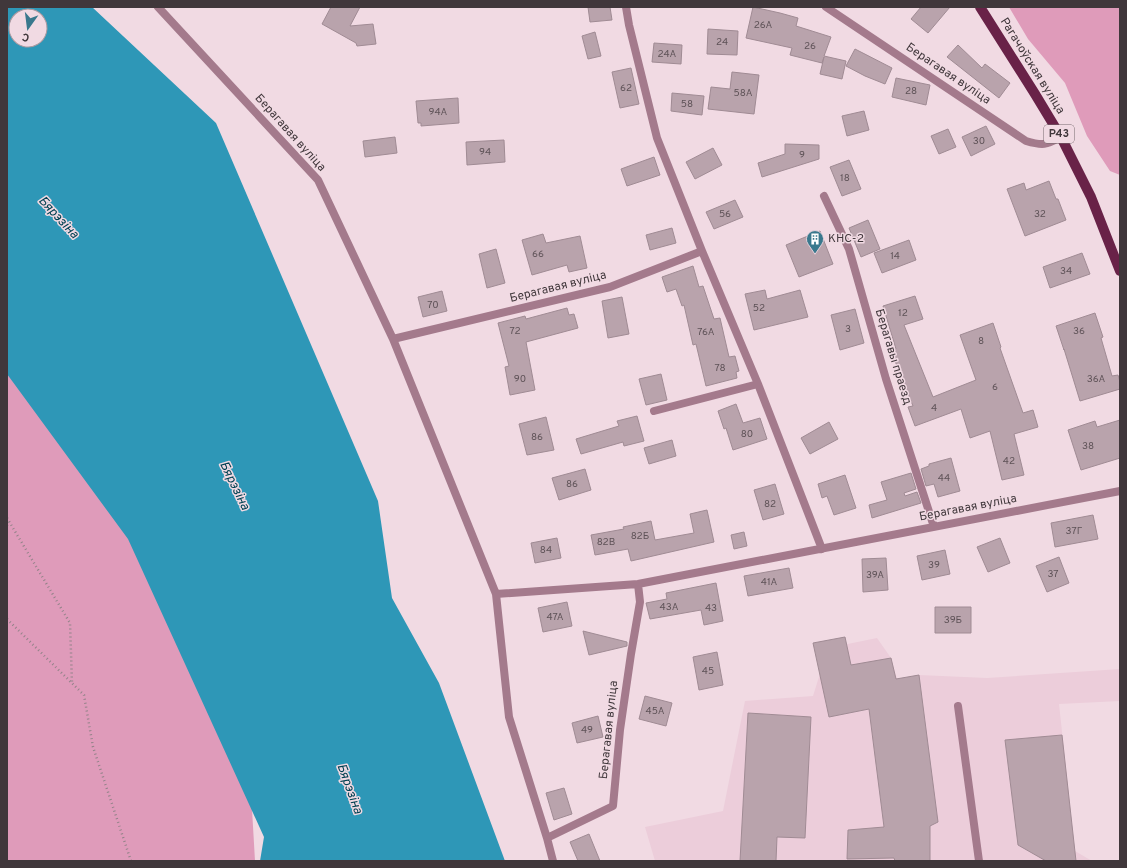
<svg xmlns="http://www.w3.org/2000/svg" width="1127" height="868" font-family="Overpass,sans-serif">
  <rect width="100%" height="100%" fill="#f1dae3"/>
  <path fill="#eccdda" d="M877 638 891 658 897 679 919 675 987 678 1120 669V701L1059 704 1075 851 1092 861H655L645 827 723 811 745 701 813 696 828 648Z"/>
  <path fill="#df9bba" d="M1009 7H1120V175L1110 171 1087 136 1065 83 1028 39Z
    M7 353 142 539 252 809 255 861H7Z"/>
  <path fill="#2e97b7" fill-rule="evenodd" d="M7 7H92L216 123 378 501 392 598 439 683 505 861H260L264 837 128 539 7 374ZM16 16H40V40H16Z"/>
  <path fill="#b9a3ac" stroke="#a08b94" d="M331 7H360L350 26 373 24 376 44 357 46 356 43 322 24Z
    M588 7H610L612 20 590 22Z
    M753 7 780 13 798 18 796 26 831 37 824 56 846 61 842 79 820 74 824 57 822 63 790 55 792 48 746 38Z
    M921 7H950L928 33 911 19Z
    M708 29 738 31 737 55 707 54Z
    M595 32 601 56 588 59 582 36Z
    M654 43 682 45 681 64 652 62Z
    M958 45 982 68 985 64 1010 83 999 98 947 57Z
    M855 49 892 68 885 84 865 76 846 66Z
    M631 68 639 104 620 108 612 72Z
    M732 72 759 75 754 114 708 109 711 87 730 89Z
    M896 78 930 85 926 105 892 97Z
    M672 93 704 96 702 115 671 111Z
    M458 98 459 123 421 126V123H418L416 101Z
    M864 111 869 130 847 136 842 116Z
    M986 126 995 144 971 156 962 137Z
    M948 129 956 147 939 154 931 136Z
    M395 137 397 153 365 157 363 141Z
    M504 140 505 162 467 165 466 142Z
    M785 144 819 145V159L762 177 758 163 785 154Z
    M713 148 722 165 695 179 686 162Z
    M654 157 660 175 627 186 621 169Z
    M849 160 861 189 842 196 830 167Z
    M1049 181 1056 199H1058L1066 220 1025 236 1007 189 1024 183 1026 190Z
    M735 200 743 217 714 229 706 212Z
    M868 220 880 249 861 257 849 228Z
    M672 228 676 243 650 250 646 235Z
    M820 231 833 264 799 277 786 245Z
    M543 234 546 243 580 236 587 268 569 272 567 265 532 275 522 240Z
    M909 240 916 260 882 273 874 253Z
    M496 249 505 283 487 288 479 254Z
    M1082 253 1090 274 1050 288 1043 267Z
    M693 266 699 287 703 286 714 319 720 318 729 357 735 356 739 371 736 372 737 378 706 386 696 344 693 345 684 305 682 306 676 289 667 292 662 277Z
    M765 290 767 299 800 290 808 317 754 330 745 294Z
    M442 291 447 311 423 317 418 297Z
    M915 296 923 319 904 325 933 397 976 380 960 335 993 323 1001 347 1000 348 1023 413 1033 410 1038 427 1014 434 1024 475 1002 480 990 431 970 438 961 409 915 426 908 407 913 406 891 351 896 349 883 306Z
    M622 297 629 334 608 338 602 301Z
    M567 308 569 315 574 314 578 328 526 342 535 390 510 395 505 367 509 366 498 323 525 316 526 319Z
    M855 309 864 343 840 350 831 315Z
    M1095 313 1103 337 1101 338 1112 376 1118 375 1120 382V389L1080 401 1064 349V350L1056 326Z
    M661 374 667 400 646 405 639 379Z
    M736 404 743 423 760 418 767 439 733 450 726 428 724 429 718 411Z
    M637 416 644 441 624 446 623 442 581 454 576 439 619 426 617 421Z
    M546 417 554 450 527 455 519 424Z
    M1120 420V458L1081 470 1068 430 1095 421 1097 427Z
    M829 422 838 439 810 454 801 438Z
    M672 440 676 456 649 464 644 448Z
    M951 458 960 491 938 497 934 484 926 486 921 469 929 466V464Z
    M585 469 591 490 559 500 552 478Z
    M911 473 916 489 904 493 905 496 917 492 921 503 872 518 869 505 887 500 881 482Z
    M845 475 856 508 834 515 827 496 822 498 818 484Z
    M775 484 784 514 763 520 754 490Z
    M707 510 714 542 631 561 628 549 595 555 591 535 624 529 623 527 651 521 655 540 694 533 690 514Z
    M1093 515 1098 539 1055 547 1051 523Z
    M744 532 747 546 734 549 731 535Z
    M557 538 561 558 535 563 531 543Z
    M1000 538 1010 563 988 572 977 547Z
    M945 550 950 574 922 580 917 556Z
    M1059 557 1069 583 1047 592 1036 566Z
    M886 558 888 590 863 592 862 559Z
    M789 568 793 588 748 596 744 576Z
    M716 583 723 621 704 625 701 610 650 619 646 603 667 599 666 593Z
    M567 602 572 626 543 632 538 608Z
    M935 607H971V633H935Z
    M583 631 627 642V646L589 655Z
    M845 637 851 665 891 658 896 679 919 675 938 822 930 826V861H895L894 858 847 859 848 830 884 827 869 709 829 717 813 643Z
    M717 652 723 685 699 690 693 657Z
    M645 696 672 703 666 726 639 719Z
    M748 713 811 717 805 838 777 837 776 861H740Z
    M598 716 603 737 577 743 572 723Z
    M1062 735 1076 861H1046L1018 845 1005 740Z
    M564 788 572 814 554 820 546 793Z
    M589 834 600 861H578L570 842Z"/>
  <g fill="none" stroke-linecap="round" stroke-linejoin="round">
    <path stroke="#938389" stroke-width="2.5" stroke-dasharray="1 3" stroke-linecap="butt" d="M7 518 70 623 72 683
      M7 525V526
      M7 619 84 695 93 747 131 861"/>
    <path stroke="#a47a8c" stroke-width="8" d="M958 706 979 861"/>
    <path stroke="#a47a8c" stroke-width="8" d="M158 7 318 180 393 339 496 594 509 717 547 838 553 861
      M626 7 629 25 657 138 702 251 758 384 822 549
      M826 7 1026 141C1043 146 1046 145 1061 137
      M824 196 849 249 886 379 934 527
      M393 339 610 287 702 251
      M654 411 758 384
      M496 594 638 584 1120 491
      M547 838 613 806 620 730 631 654 640 602 638 584"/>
    <path stroke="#692248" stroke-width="10" d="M980 7 1035 94 1061 137 1091 197 1120 271"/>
  </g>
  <defs>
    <g id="building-pin" transform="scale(0.9)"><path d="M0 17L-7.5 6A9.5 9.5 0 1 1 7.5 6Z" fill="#39788d" stroke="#f1dae3"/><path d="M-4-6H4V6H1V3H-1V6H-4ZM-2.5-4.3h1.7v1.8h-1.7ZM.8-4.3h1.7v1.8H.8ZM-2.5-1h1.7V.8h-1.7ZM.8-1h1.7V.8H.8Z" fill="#fff"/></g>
  </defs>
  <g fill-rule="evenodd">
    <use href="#building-pin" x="815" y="239"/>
  </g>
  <g text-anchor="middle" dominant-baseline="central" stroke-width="3" stroke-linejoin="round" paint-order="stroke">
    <g font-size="10" fill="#5e5257">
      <text x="763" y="25">26А</text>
      <text x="722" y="42">24</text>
      <text x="810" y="46">26</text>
      <text x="667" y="54">24А</text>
      <text x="626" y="88">62</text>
      <text x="911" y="91">28</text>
      <text x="743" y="93">58А</text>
      <text x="687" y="104">58</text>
      <text x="438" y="112">94А</text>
      <text x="979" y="141">30</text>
      <text x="485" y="152">94</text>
      <text x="802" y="155">9</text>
      <text x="845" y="178">18</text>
      <text x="725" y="214">56</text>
      <text x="1040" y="214">32</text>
      <text x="538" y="254">66</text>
      <text x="895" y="256">14</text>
      <text x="1066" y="271">34</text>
      <text x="433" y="305">70</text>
      <text x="759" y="308">52</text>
      <text x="903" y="313">12</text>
      <text x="848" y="329">3</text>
      <text x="515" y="331">72</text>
      <text x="1079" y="331">36</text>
      <text x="706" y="332">76А</text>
      <text x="981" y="341">8</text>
      <text x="720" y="368">78</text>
      <text x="520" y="379">90</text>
      <text x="1096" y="379">36А</text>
      <text x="995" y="387">6</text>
      <text x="934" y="408">4</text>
      <text x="747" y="434">80</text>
      <text x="537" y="437">86</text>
      <text x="1088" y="446">38</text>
      <text x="1009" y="461">42</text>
      <text x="944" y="478">44</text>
      <text x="572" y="484">86</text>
      <text x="770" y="504">82</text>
      <text x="1074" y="531">37Г</text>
      <text x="640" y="536">82Б</text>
      <text x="606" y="542">82В</text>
      <text x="546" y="550">84</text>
      <text x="934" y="565">39</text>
      <text x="1053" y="574">37</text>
      <text x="875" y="575">39А</text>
      <text x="769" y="582">41А</text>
      <text x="669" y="607">43А</text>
      <text x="711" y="608">43</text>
      <text x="555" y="617">47А</text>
      <text x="953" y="620">39Б</text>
      <text x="708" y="671">45</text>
      <text x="655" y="711">45А</text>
      <text x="587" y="730">49</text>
    </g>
    <rect fill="#f1dae3" stroke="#75686d" stroke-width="1" x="1044" y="125" width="30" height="18" rx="3"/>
    <g font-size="11" font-weight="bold" fill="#40373b">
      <text x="1059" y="134">Р43</text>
    </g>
    <g font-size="12" fill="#40373b" stroke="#f1dae3">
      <text transform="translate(1032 66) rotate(58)">Рагачоўская вуліца</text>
      <text transform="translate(948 74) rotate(34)">Берагавая вуліца</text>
      <text transform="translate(290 133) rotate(48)">Берагавая вуліца</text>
      <text transform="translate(558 287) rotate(-14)">Берагавая вуліца</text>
      <text transform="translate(893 357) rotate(73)">Берагавы праезд</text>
      <text transform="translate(968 508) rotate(-11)">Берагавая вуліца</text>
      <text transform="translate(609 730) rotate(-84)">Берагавая вуліца</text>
    </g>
    <g font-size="12" fill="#40373b" stroke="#f1dae3" text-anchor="start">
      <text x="828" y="239">КНС-2</text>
    </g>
    <g font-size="13" font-style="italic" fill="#004051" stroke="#f1dae3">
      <text transform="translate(58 218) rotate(47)">Бярэзіна</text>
      <text transform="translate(234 486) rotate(64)">Бярэзіна</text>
      <text transform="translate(349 789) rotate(70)">Бярэзіна</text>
    </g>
  </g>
  <rect width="1127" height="868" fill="none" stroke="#40373b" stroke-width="16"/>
  <g transform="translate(28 28) rotate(194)"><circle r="19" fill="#f1dae3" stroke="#aa99a0"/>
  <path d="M0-3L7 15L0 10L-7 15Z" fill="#39788d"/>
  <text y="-6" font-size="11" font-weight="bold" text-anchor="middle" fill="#40373b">С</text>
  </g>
</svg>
